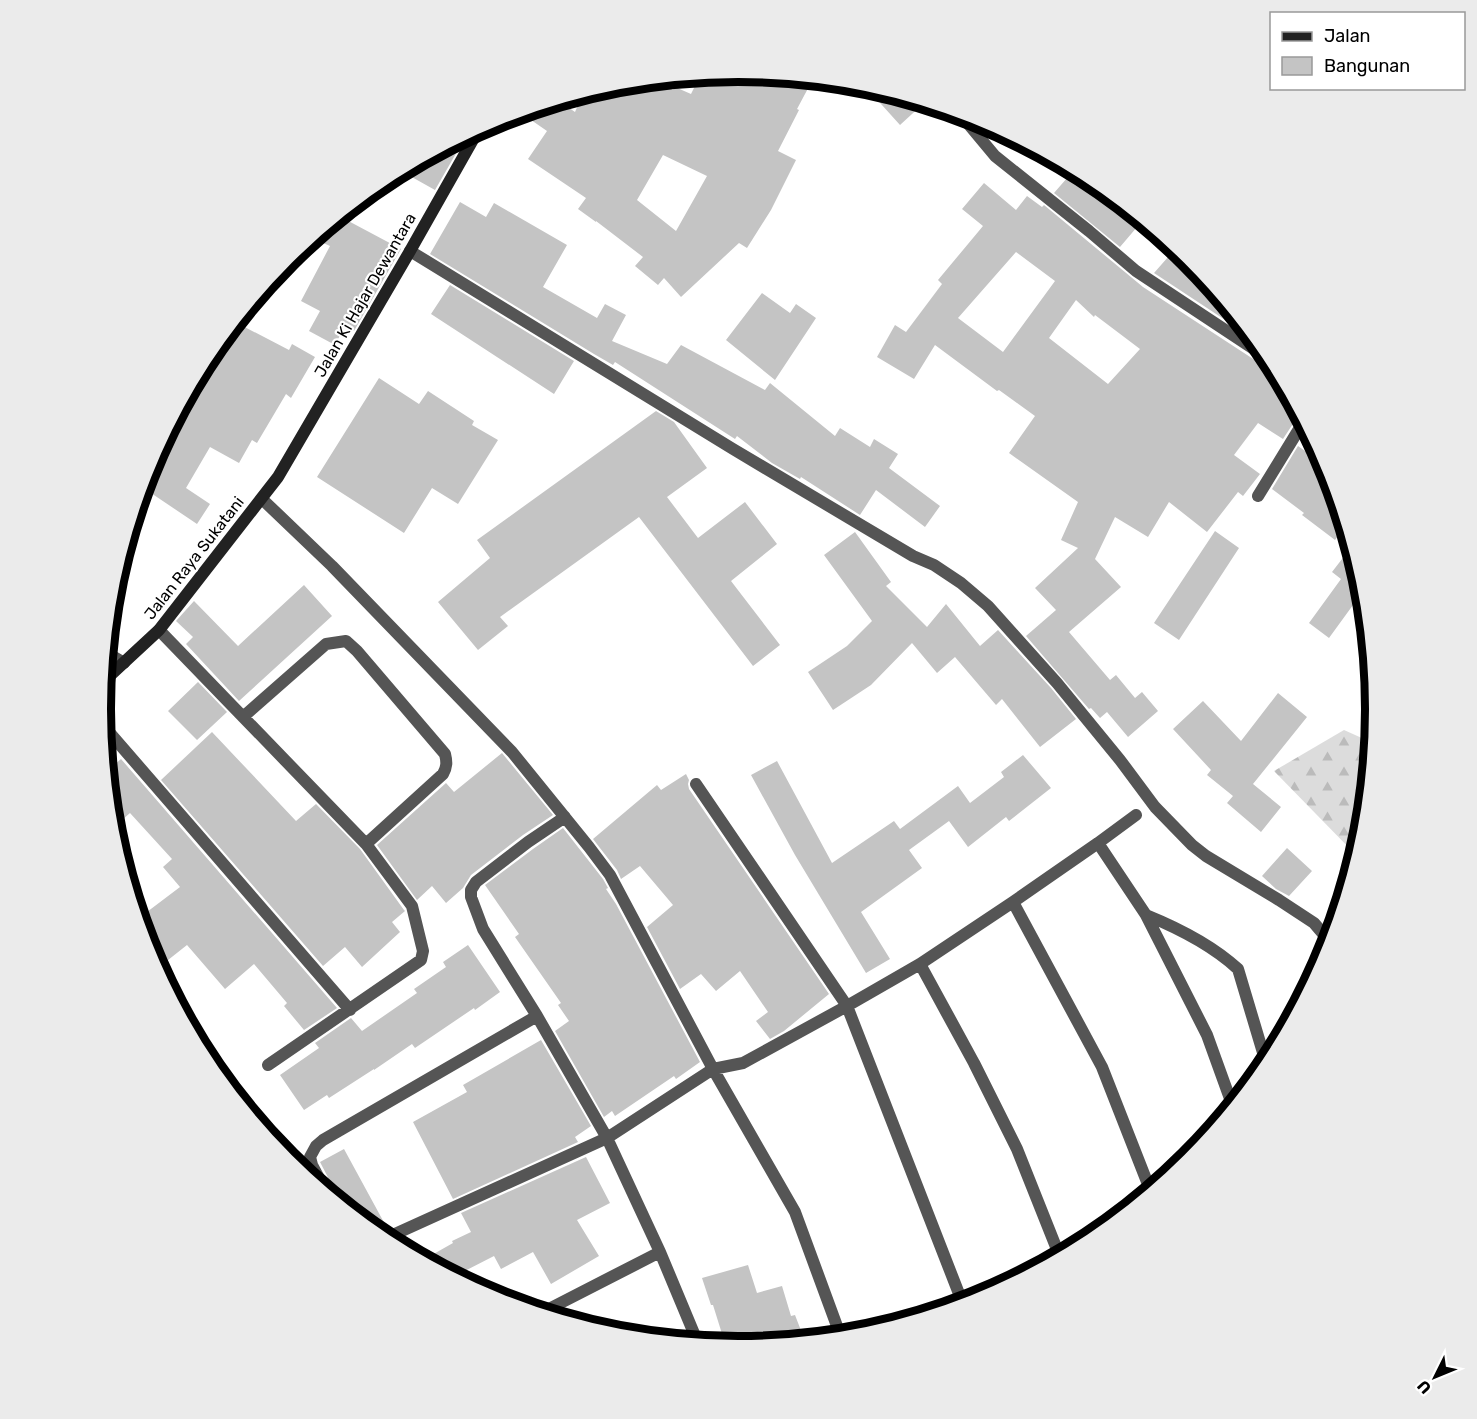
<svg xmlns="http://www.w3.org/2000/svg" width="1477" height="1419" font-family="Rubik,sans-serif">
  <defs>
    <pattern id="forest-firs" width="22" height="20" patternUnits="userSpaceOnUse" patternTransform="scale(1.5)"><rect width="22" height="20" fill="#dcdcdc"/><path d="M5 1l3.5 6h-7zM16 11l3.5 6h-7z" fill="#bbb"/></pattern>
  </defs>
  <rect width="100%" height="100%" fill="#fff"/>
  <path fill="url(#forest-firs)" d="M1344 730 1373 743 1364 834 1357 856 1274 771Z"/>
  <path fill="#c4c4c4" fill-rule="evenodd" d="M739 72 813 79 797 109 799 110 778 151 796 160 771 210 747 248 739 243 681 297 664 278 658 285 635 266 643 257 596 221V222L578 209 586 198 528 159 547 131 521 113 559 101 575 112 583 94 614 84 654 80 673 90 675 87 691 94 700 76ZM663 155 707 176 676 231 637 200Z
    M863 84 903 96 924 103 900 125Z
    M466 136 435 190 401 171Z
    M1074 170 1093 180 1143 220 1120 247 1054 193Z
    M984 183 1016 210 1027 196 1042 207 1044 205 1143 287 1267 368H1276L1300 413 1283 439 1258 423 1234 455 1260 474 1243 496 1238 492 1207 532 1169 502 1148 537 1115 517 1095 559 1121 587 1069 632 1110 680 1116 675 1135 698 1142 692 1158 711 1128 737 1107 712 1100 718 1091 708 1089 709 1026 636 1056 610 1035 588 1078 548 1061 540 1078 502 1009 453 1035 416 999 390 997 391 935 345 914 379 877 357 895 325 906 332 942 284 938 280 983 226 962 209ZM1016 252 1055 281 1003 352 958 318ZM1076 300 1094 317 1095 315 1140 349 1108 384 1049 338Z
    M460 202 486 217 494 203 567 245 543 287 597 318 605 304 626 315 612 341 667 364 681 345 765 390 770 383 835 436 840 428 870 447 874 439 898 454 889 468 940 506 925 527 876 490 860 515 801 477 800 479 772 463 737 436 735 439 615 362 613 365 594 354 430 254Z
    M339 216 401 249 354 331 345 326 335 345 309 331 320 311 301 301 330 246 321 242 329 225Z
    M1176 248 1190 259 1257 341 1154 273Z
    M450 285 574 361 554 394 431 314Z
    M762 293 790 313 796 304 816 318 775 380 726 340Z
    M235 322 289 350 292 344 315 357 291 398 286 394 257 443 252 440 239 463 210 447 186 488 210 504 197 524 145 489 162 463 154 458 206 359 214 364Z
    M379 378 419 404 428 391 474 421 472 425 498 440 458 504 432 488 404 533 317 477Z
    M656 411 674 422 707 468 667 497 698 538 745 502 777 544 731 581 780 645 753 666 639 517 500 617 508 626 478 650 438 602 490 558 477 540Z
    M1298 446 1322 463 1318 468 1331 478 1346 526 1335 540 1302 515 1304 513 1272 489Z
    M1215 531 1239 548 1179 640 1154 623Z
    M855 532 891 582 886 586 927 627 946 604 980 646 998 630 1051 688 1076 719 1040 747 1002 699 996 705 955 657 937 673 912 643 871 685 833 710 808 672 847 646 872 621 824 555Z
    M1352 546 1364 585 1365 597 1361 594 1329 638 1309 623 1341 579 1332 572Z
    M304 585 332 616 239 701 186 644 193 637 176 621 194 601 238 646Z
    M198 682 227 712 197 740 168 711Z
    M1278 693 1307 717 1253 784 1281 807 1261 832 1227 803 1233 796 1207 775 1211 770 1173 729 1203 701 1241 741Z
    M212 732 296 821 316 804 360 849 404 910 405 911 392 922 400 932 362 967 345 947 323 966 161 780Z
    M502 753 553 815 523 835 471 875 463 888 446 903 432 886 417 900 377 845 446 783 454 792Z
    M1023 755 1051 788 1009 821 1006 817 968 847 949 821 909 850 922 868 861 912 890 959 866 973 795 855 751 775 777 761 832 863 894 821 900 829 958 786 970 803 1004 777 1001 772Z
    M121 759 337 1008 304 1030 284 1006 287 1003 254 964 225 989 187 945 163 964 146 942 139 918 180 887 163 867 172 859 130 813 122 820 111 809 107 771Z
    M686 774 689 780 688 784 689 789 829 994 784 1031 770 1039 756 1021 768 1012 740 971 716 991 701 974 680 989 647 927 673 905 640 866 621 879 617 870 593 839 657 785 661 790Z
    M563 828 603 879 608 888 606 889 616 904 700 1062 676 1079 674 1076 615 1116 612 1111 604 1117 555 1031 569 1021 558 1005 561 1003 515 937 519 934 485 885 533 849Z
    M1287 848 1312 871 1289 896 1276 889 1262 876Z
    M468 945 500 992 475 1010 474 1008 415 1048 412 1044 374 1070V1069L329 1098 327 1095 304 1110 280 1075 319 1048 315 1043 351 1018 362 1031 417 993 414 989 446 967 443 962Z
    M541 1040 591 1126 575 1137 578 1142 453 1199 413 1122 467 1092 463 1085Z
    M344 1149 387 1228 378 1234 351 1212 341 1192 335 1196 334 1189 320 1162Z
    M586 1157 610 1203 577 1220 599 1256 551 1284 533 1252 501 1269 494 1256 453 1277 423 1260 453 1243 452 1241 471 1232 461 1213Z
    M748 1265 757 1293 782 1286 791 1316 795 1315 805 1341 738 1347 728 1346 725 1336 723 1337 713 1305H711L702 1278Z"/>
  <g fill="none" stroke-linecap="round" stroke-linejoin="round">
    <path stroke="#555" stroke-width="12" d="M960 114 995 156 1089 231 1136 271 1272 361
      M410 251 733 449 913 556 934 565 961 583 988 606 1057 683 1120 760 1155 807 1192 845 1206 856 1279 900 1314 923 1331 943
      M1258 496 1304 421
      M262 499 332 566 512 752 589 847 610 875 713 1069 795 1212 841 1337
      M159 630 366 844 412 906 423 951 421 960 268 1065
      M107 653 124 663
      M243 717 326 644 346 641 357 651 445 754C447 762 447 767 443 774L366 844
      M102 724 350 1010
      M696 784 847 1006 963 1304
      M565 817 528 842 476 882 471 890V897L483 929 537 1016 607 1138 660 1252 698 1343
      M1098 843 1146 915 1207 1035 1233 1107
      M1013 902 1102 1067 1151 1192
      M1146 915C1178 928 1213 946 1238 969L1267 1066
      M920 964 974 1063 1017 1149 1060 1257
      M327 1193 312 1165 310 1157 316 1146 323 1140 537 1016
      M384 1239 607 1138 713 1069 743 1063 847 1006 920 964 1013 902 1098 843 1136 815
      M541 1313 660 1252"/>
    <path stroke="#222" stroke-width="12" d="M104 681 159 630 278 477 410 251 479 129"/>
  </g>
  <g text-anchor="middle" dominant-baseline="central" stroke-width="4.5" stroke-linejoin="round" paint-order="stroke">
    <g font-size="16" fill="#000" stroke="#fff">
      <text transform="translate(365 295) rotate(-60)">Jalan Ki Hajar Dewantara</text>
      <text transform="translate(194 558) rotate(-52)">Jalan Raya Sukatani</text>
    </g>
  </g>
  <path d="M0 0H1477V1419H0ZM111 709a627 627 0 1 1 1254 0a627 627 0 1 1-1254 0Z" fill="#ebebeb" fill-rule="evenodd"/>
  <path fill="none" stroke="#000" stroke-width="8" d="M111 709a627 627 0 1 1 1254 0a627 627 0 1 1-1254 0Z"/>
  <rect x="1270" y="12" width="195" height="78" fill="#ffffff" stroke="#999999" stroke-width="1.5"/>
  <rect x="1282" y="32" width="30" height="9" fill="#222222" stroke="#999999" stroke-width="1.5"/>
  <text x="1324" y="42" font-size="18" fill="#000000">Jalan</text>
  <rect x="1282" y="57" width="30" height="18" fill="#c4c4c4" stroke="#999999" stroke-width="1.5"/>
  <text x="1324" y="72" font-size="18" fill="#000000">Bangunan</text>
  <g transform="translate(1435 1377) rotate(227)" stroke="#ffffff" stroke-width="4.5" paint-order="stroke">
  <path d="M0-4.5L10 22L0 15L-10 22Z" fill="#000000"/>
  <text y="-9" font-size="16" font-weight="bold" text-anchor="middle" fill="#000000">U</text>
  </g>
</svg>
